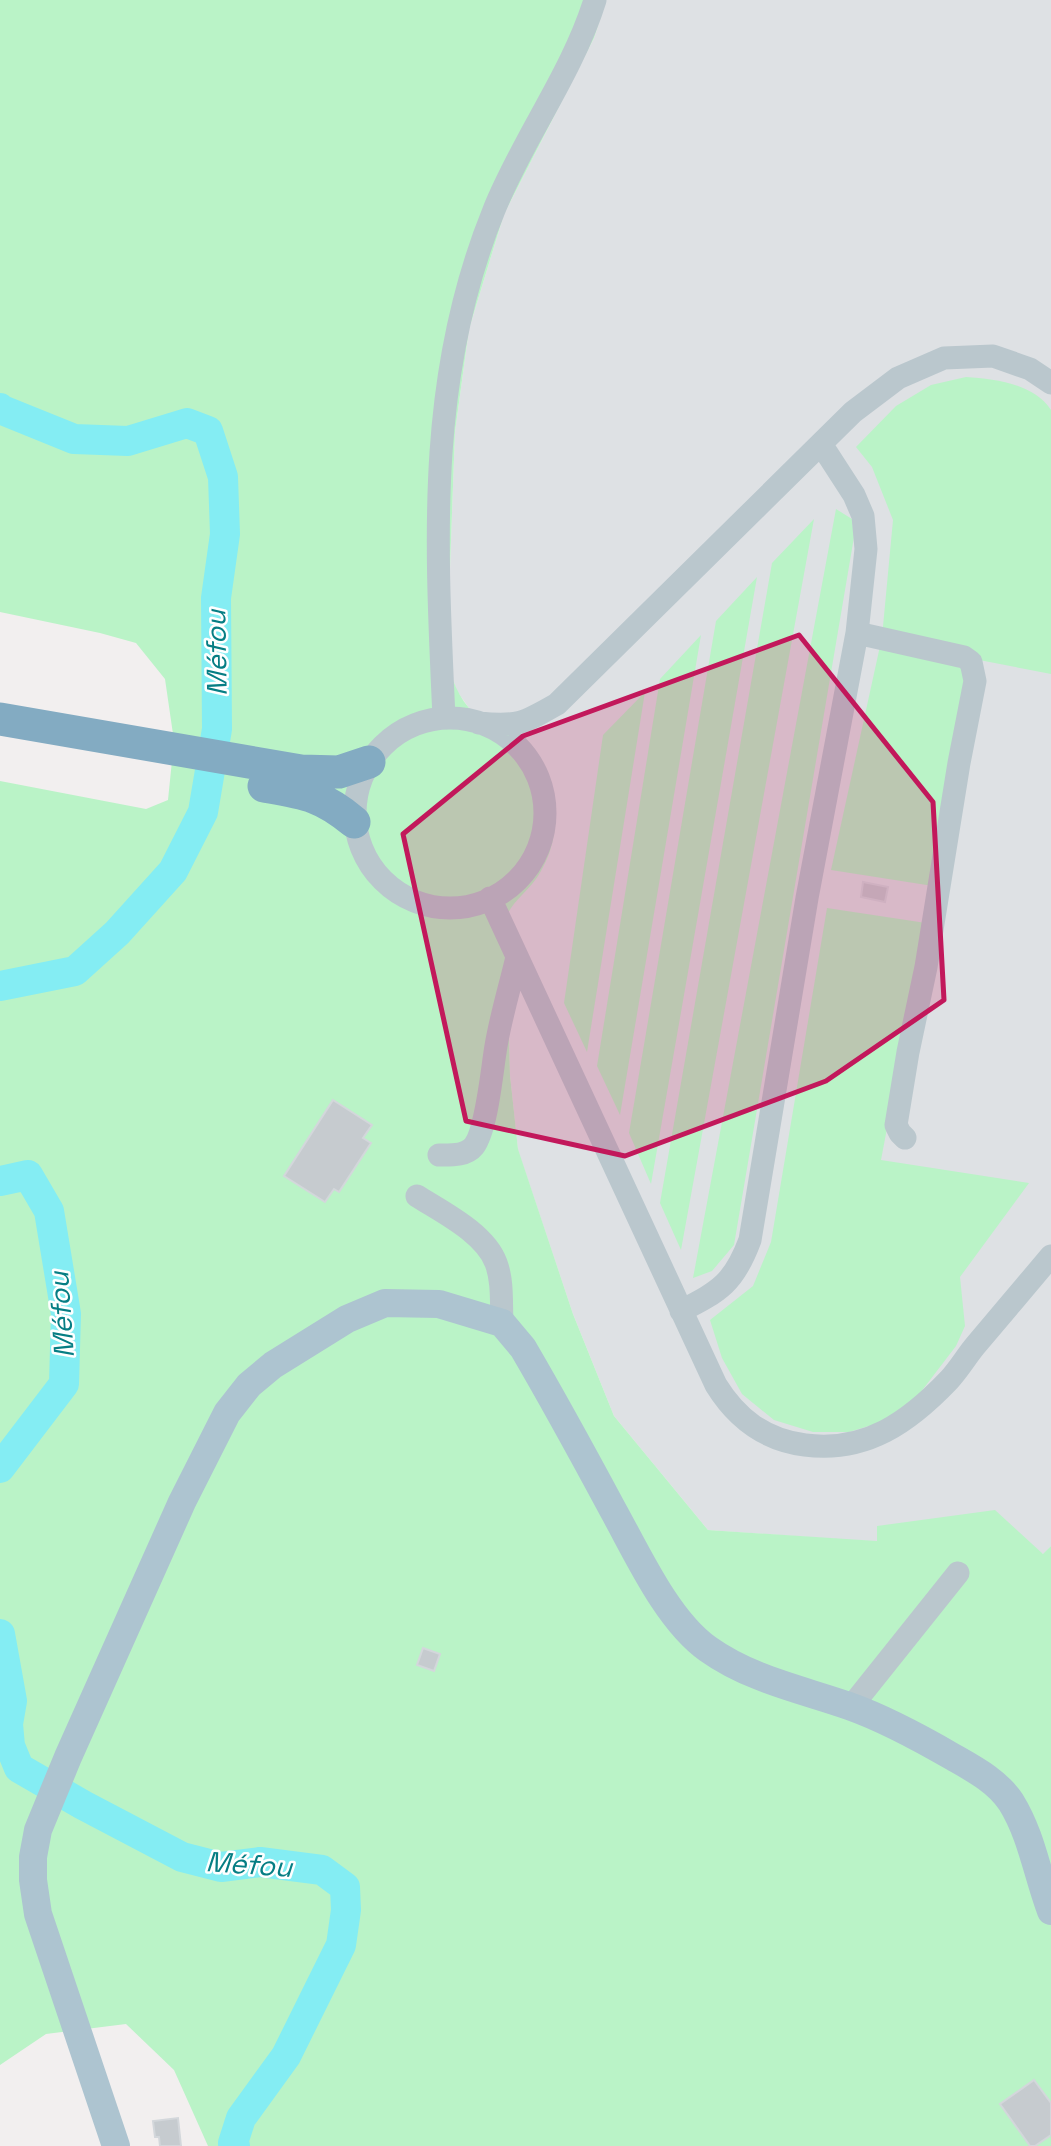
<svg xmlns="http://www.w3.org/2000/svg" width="1051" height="2146" font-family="'Space Grotesk',sans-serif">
  <rect width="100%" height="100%" fill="#f2efef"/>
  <path fill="#dee1e4" d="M606 0H1051V1546L1044 1554 877 1526 878 1542 708 1530 614 1416 573 1314 518 1150 510 1075 506 917 511 905 521 895 549 851 555 807 542 769 495 724 471 711 457 691 449 669 447 649 455 432 469 329 504 214 594 38Z"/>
  <path fill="#baf3c7" d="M0 0H606L594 38 504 214 469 329 455 432 447 649C449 671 454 690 469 708 475 716 487 718 496 724 540 754 567 796 550 851 547 860 541 872 536 879 526 893 513 901 506 917L510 1075 518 1149 573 1314 614 1416 708 1530 877 1541V1526L995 1510 1043 1554 1051 1546V2146H208L174 2070 126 2024 46 2034 0 2065V781L146 809 168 800 174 741 165 679 136 643 100 633 0 612Z
    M966 377C996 379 1034 384 1051 410V674L974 659 933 886 831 870 882 637 893 520 872 467 856 447 896 406 931 385Z
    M836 509 852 519 854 537 734 1245 712 1271 693 1278Z
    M814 519 681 1250 660 1203 772 563Z
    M757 577 651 1184 629 1133 716 621Z
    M701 635 620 1115 597 1066 660 679Z
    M645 692 587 1052 564 1003 603 735Z
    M827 908 926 923 881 1160 1029 1183 960 1277 965 1326 956 1346 917 1397 882 1422 849 1432H813L774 1420 742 1394 722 1358 710 1320 753 1286 771 1242Z"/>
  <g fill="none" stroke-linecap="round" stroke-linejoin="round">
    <path stroke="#84edf3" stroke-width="30" d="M0 408 2 410 74 439 128 441 187 423 208 431 223 477 225 534 216 598 217 729 203 812 173 871 117 933 75 971 0 986
      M0 1181 28 1175 49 1211 66 1314 64 1384 0 1468
      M0 1634 12 1701 8 1724 10 1746 19 1768 83 1805 182 1857 221 1867 260 1862 322 1870 345 1887 346 1910 341 1945 286 2056 241 2118 233 2143 235 2146"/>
  </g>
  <path fill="#c6cbcf" stroke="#d3d7db" stroke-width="2" d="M863 882 888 887 885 902 861 897Z
    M333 1100 372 1125 363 1138 371 1143 339 1192 334 1189 325 1202 284 1176Z
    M423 1648 440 1654 434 1671 417 1665Z
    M1034 2080 1051 2103V2135L1035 2146H1030L1000 2104Z
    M178 2118 181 2146H160L159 2137H155L153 2121Z"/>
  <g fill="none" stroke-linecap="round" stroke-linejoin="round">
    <path stroke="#bac7cd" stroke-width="23" d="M857 633 964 657 971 662 975 681 959 763 926 967 908 1052 896 1125 900 1133 905 1138
      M444 718C436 542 426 377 494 210 523 138 572 74 595 0
      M355 813a95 95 0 1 1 190 0a95 95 0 1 1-190 0Z
      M479 723C518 727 524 723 557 704L853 412 898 378 944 358 993 356 1030 369 1051 383
      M490 898 716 1385C737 1419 765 1440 805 1445 866 1453 909 1422 949 1380 959 1369 966 1357 975 1346 1000 1316 1026 1286 1051 1256
      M439 1155C451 1155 466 1156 474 1146 487 1129 492 1069 496 1046 501 1016 510 987 517 957
      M417 1196C442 1212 485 1233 496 1263 503 1281 501 1304 502 1323
      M681 1311C720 1291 734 1283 750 1240L807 898 857 633 866 549 863 516 854 495 821 444
      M851 1707 958 1573"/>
    <path stroke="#adc4d0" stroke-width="28" d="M116 2146 38 1914 33 1880V1857L38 1830 68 1757 182 1502 227 1413 249 1385 273 1365 347 1319 385 1303 439 1304 502 1323 523 1348C554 1401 584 1456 613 1510 637 1553 667 1620 708 1649 750 1679 800 1689 849 1706 883 1718 922 1739 953 1757 974 1769 997 1781 1011 1802 1032 1836 1037 1874 1051 1911"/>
    <path stroke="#83abc2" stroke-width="33" d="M0 719 301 771 339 772 369 762
      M264 786C304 793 322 795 354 822"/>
  </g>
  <path fill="#c2185b" fill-opacity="0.2" stroke="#c2185b" stroke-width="5" stroke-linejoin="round" d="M799 635 933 802 944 1000 826 1081 625 1156 466 1121 403 834 523 736Z"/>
  <g text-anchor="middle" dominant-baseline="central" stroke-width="5" stroke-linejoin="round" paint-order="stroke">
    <g font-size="28" font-style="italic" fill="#067e84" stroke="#fff">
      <text transform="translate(216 653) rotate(-91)">Méfou</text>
      <text transform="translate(61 1315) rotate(-94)">Méfou</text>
      <text transform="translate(249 1864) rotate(4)">Méfou</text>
    </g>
  </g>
</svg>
